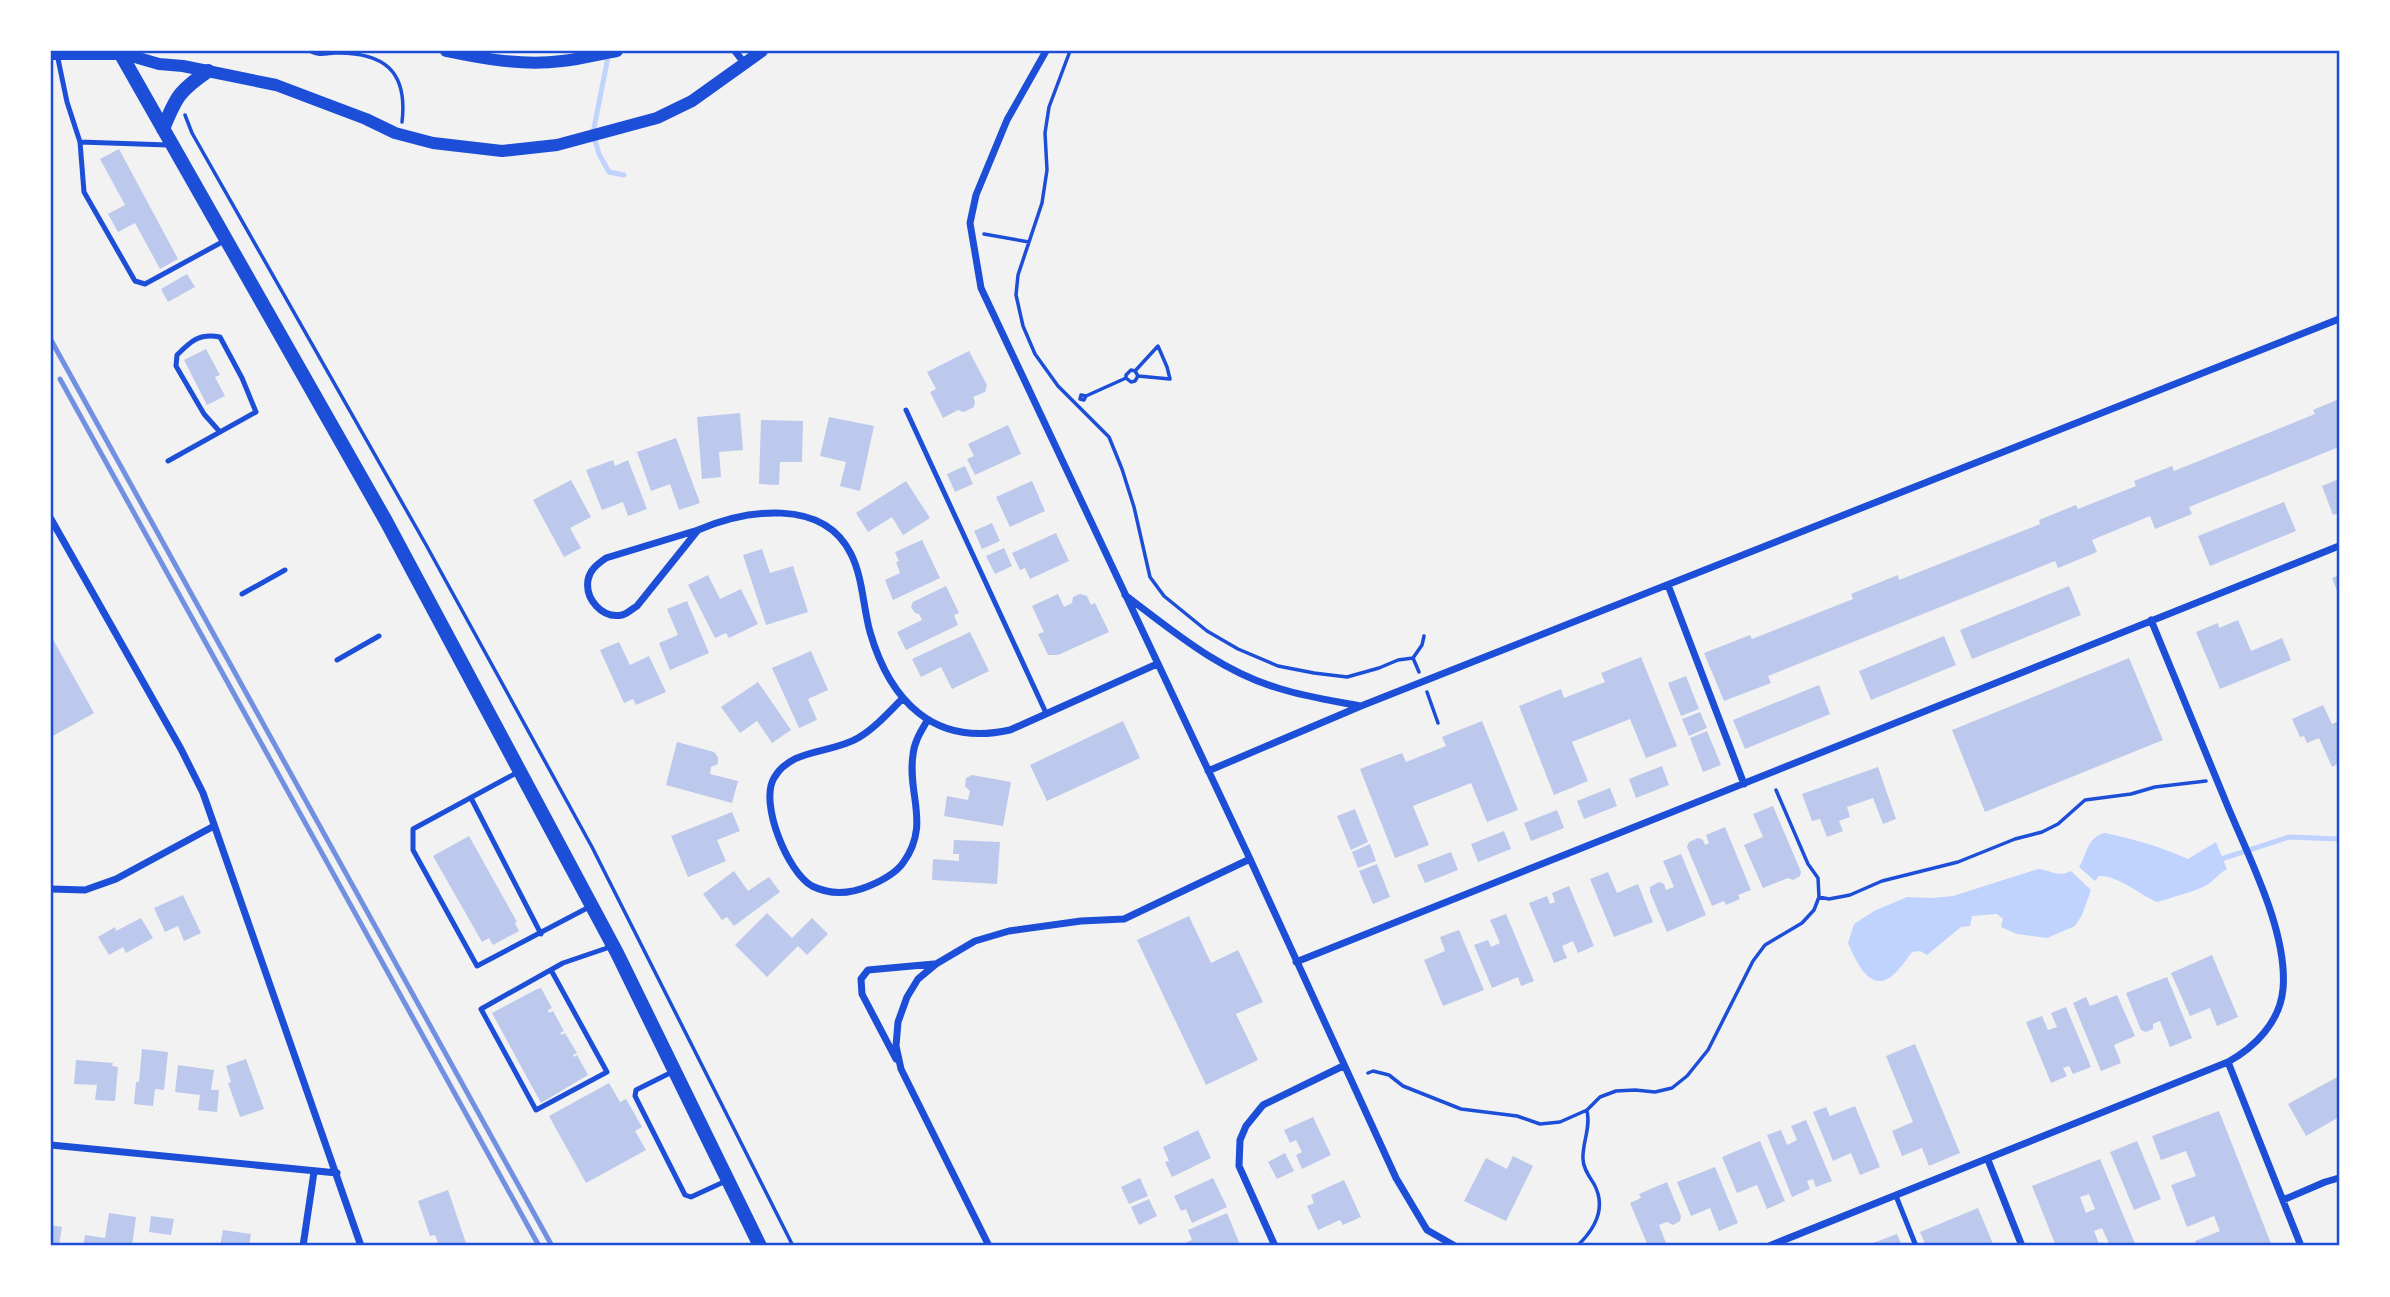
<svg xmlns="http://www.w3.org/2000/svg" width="2390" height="1297" font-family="Lato,sans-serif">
  <rect width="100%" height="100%" fill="#f2f2f2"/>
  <path fill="#bfd3fe" d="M2105 833C2134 839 2161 847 2188 859L2216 842 2227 869C2218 874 2214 881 2205 886 2190 893 2173 897 2157 902 2139 894 2117 875 2099 876L2095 881 2079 867C2088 853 2086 838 2105 833Z
    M2038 869C2051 870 2058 878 2071 871L2091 890 2082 915 2075 926 2047 938 2017 934 2001 927 2003 919 1997 914 1972 916 1970 926 1961 927 1927 955 1920 951 1912 952C1907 958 1903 965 1898 970 1873 999 1857 964 1848 943L1854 924 1874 911 1907 897 1931 898 1953 896Z"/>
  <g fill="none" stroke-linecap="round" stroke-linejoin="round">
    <path stroke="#bfd3fe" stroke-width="5" d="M609 52 593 133 599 154 609 172 624 175
      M2218 860 2289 837 2339 839"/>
  </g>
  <path fill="#bdc9ec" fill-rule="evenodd" d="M119 149 178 259 160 269 135 223 118 232 108 214 125 205 100 159Z
    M187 274 195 287 168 302 161 289Z
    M206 349 220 375 215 377 225 396 207 405 184 360Z
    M969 351 987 385 985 392 973 397 975 402 974 407 964 412 958 410 943 418 930 392 936 389 927 372Z
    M2339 399V447L2189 507 2192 514 2155 529 2150 516 2092 540 2097 552 2058 568 2055 561 1768 676 1771 683 1724 701 1704 653 1750 635 1752 639 1853 599 1851 594 1898 575 1899 580 2040 524 2039 520 2076 505 2078 509 2136 486 2134 481 2172 466 2174 471 2315 414 2313 410Z
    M740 413 743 450 719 452 721 477 702 479 697 417Z
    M829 417 874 426 860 491 840 486 846 462 820 456Z
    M761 420 803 421 802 462H780L779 485 759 484Z
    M1008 425 1021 454 975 475 967 459 974 456 968 444Z
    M676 438 700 503 679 510 670 484 651 491 637 452Z
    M613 460 615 466 628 460 647 509 628 516 623 502 602 510 586 470Z
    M965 466 973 484 955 492 947 474Z
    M2339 479V513L2333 515 2322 486Z
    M571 480 591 517 570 528 581 548 564 557 533 500Z
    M906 481 930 518 903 535 892 517 868 532 856 513Z
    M1032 481 1045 511 1010 527 996 497Z
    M2284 502 2296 531 2210 566 2198 536Z
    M992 523 1000 541 982 549 974 531Z
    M1056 533 1069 561 1030 579 1025 568 1020 570 1012 553Z
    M922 540 940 578 893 600 885 580 900 573 896 562 899 561 895 552Z
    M1004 548 1012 566 995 574 986 556Z
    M762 549 770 573 793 566 808 612 766 625 743 555Z
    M708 575 720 599 741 589 758 624 729 638 726 633 715 638 688 585Z
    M2339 575V596L2332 578Z
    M946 586 959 613 954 615 958 625 906 650 897 632 922 620 919 614 915 613 911 607 913 602Z
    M2069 586 2081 615 1972 659 1960 630Z
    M1058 594 1064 607 1072 603 1073 597 1080 594 1087 596 1091 605 1095 603 1109 632 1058 655H1048L1038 634 1044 632 1032 606Z
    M687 601 709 653 670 670 659 643 678 635 667 609Z
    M2238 620 2251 651 2282 638 2291 660 2220 689 2196 632 2218 623 2219 628Z
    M970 632 989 671 952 689 941 667 921 677 912 659Z
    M51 636 94 713 51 737Z
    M1944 636 1956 665 1871 700 1859 671Z
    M619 642 630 665 649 656 666 692 636 705 633 699 624 703 600 650Z
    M811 651 828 690 808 699 817 720 799 728 772 668Z
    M1641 657 1677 746 1646 758 1630 719 1572 742 1588 781 1554 795 1519 706 1561 689 1564 698 1605 682 1601 673Z
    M2129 658 2163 740 1985 812 1952 730Z
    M1686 676 1699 709 1681 716 1668 683Z
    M758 682 791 730 772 743 757 721 740 733 721 707Z
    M1819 685 1830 714 1745 749 1733 720Z
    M2323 705 2332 724 2339 721V763L2332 767 2319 738 2307 743 2304 736 2300 737 2292 719Z
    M1700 712 1707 728 1689 736 1682 719Z
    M1123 721 1140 758 1047 801 1030 765Z
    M1482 721 1518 810 1487 822 1471 783 1413 806 1429 845 1395 858 1360 769 1402 753 1406 762 1446 746 1442 737Z
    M1707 731 1721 765 1703 772 1690 738Z
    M677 742 714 752 718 757V764L711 767 710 774 738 781 732 803 666 785Z
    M1662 766 1669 785 1636 798 1629 779Z
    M1878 767 1896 819 1883 824 1873 798 1847 807 1850 817 1839 821 1843 831 1827 837 1820 819 1812 821 1802 794Z
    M972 775 1011 782 1003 826 944 816 947 796 968 800 970 791 965 786 966 778Z
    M1610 788 1617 806 1584 819 1577 801Z
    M1773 806 1801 872 1800 876 1793 880 1788 878 1763 888 1744 845 1763 837 1753 814Z
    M1355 809 1368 842 1351 850 1337 816Z
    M1557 810 1564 828 1531 841 1524 823Z
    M732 812 740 831 717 840 726 861 688 877 671 836Z
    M1725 827 1751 890 1738 895 1740 899 1726 905 1724 901 1712 906 1687 847 1689 842 1698 838 1703 840 1705 845 1709 843 1706 835Z
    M1504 831 1511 849 1478 862 1471 844Z
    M469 836 517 922 515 923 519 931 493 945 489 938 482 942 433 856Z
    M954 840 1000 842 997 884 932 880 933 859 959 861V854H953Z
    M1370 844 1376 861 1358 868 1352 852Z
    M1451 852 1458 870 1425 883 1417 865Z
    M1681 854 1706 915 1667 932 1650 892V887L1659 882 1664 884 1666 890 1674 887 1663 861Z
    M1377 864 1390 897 1373 904 1359 871Z
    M734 871 748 891 769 877 780 892 734 926 727 917 722 920 703 894Z
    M1608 872 1617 893 1638 884 1653 922 1614 937 1590 879Z
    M1569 886 1594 946 1578 953 1573 941 1562 946 1567 958 1554 963 1529 903 1547 896 1550 904 1555 902 1552 893Z
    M183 895 201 933 184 941 178 926 165 932 154 908Z
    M767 913 792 938 812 918 828 934 807 955 798 946 767 977 735 945Z
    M1506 914 1534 981 1521 986 1518 977 1492 988 1474 945 1488 940 1491 947 1500 943 1490 920Z
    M1189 916 1211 963 1238 950 1263 1002 1236 1014 1258 1060 1206 1085 1137 940Z
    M141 918 153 938 126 953 123 947 109 955 98 937 115 927 116 931Z
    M1459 930 1484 990 1443 1006 1424 960 1445 951 1440 937Z
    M2212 955 2238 1017 2217 1026 2210 1008 2190 1016 2171 973Z
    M2167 977 2192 1038 2170 1047 2160 1021 2153 1024V1029L2146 1032 2141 1030 2126 993Z
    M541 988 552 1008 548 1010 549 1013 553 1011 564 1031 560 1033 562 1035 565 1033 577 1053 573 1055 574 1057 577 1055 588 1075 541 1103 492 1013 537 989Z
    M2117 995 2135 1036 2114 1045 2121 1063 2101 1071 2073 1003 2086 997 2090 1006Z
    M2066 1007 2091 1067 2073 1074 2069 1066 2063 1068 2067 1076 2051 1083 2026 1022 2042 1016 2048 1030 2057 1027 2051 1013Z
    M1915 1044 1960 1153 1929 1166 1922 1148 1902 1156 1892 1131 1913 1122 1886 1056Z
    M142 1049 168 1052 164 1090 155 1089 153 1106 134 1104 136 1082H139Z
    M246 1059 264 1109 240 1117 228 1083 231 1082 226 1066Z
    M76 1060 113 1063 112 1066 118 1067 115 1101 95 1100 97 1085 74 1084Z
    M178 1065 214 1070 211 1090H219L217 1112 198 1110 200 1095 175 1092Z
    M2339 1076V1117L2306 1136 2288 1104Z
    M609 1083 620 1102 626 1099 642 1127 635 1131 646 1150 586 1183 549 1116Z
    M1855 1106 1880 1167 1860 1175 1851 1153 1833 1161 1813 1112 1826 1107 1830 1116Z
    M2219 1111 2272 1246H2197L2195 1241 2220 1231 2214 1216 2187 1227 2171 1185 2196 1176 2186 1151 2161 1160 2152 1136Z
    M1313 1117 1331 1155 1302 1169 1296 1155 1302 1152 1296 1140 1290 1143 1284 1130Z
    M1806 1120 1832 1181 1816 1187 1813 1179 1807 1181 1810 1189 1792 1197 1767 1135 1781 1130 1787 1145 1797 1140 1791 1126Z
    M1198 1130 1211 1158 1172 1177 1165 1162 1169 1161 1163 1147Z
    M1760 1141 1785 1201 1767 1209 1757 1185 1737 1193 1722 1157Z
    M2137 1141 2161 1199 2134 1210 2110 1152Z
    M1285 1153 1294 1171 1277 1179 1268 1162Z
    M1513 1156 1533 1166 1506 1221 1464 1201 1486 1158 1507 1169Z
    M2100 1159 2136 1246H2110L2102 1228 2094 1231 2100 1246H2056L2032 1186ZM2089 1194 2095 1209 2086 1213 2080 1197Z
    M1715 1167 1738 1223 1719 1231 1710 1208 1691 1216 1677 1182Z
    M1140 1178 1148 1196 1129 1204 1121 1187Z
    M1213 1178 1227 1207 1192 1223 1186 1209 1181 1211 1174 1196Z
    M1344 1180 1361 1217 1343 1225 1340 1220 1318 1230 1307 1206 1314 1203 1311 1195Z
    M1667 1182 1681 1216 1680 1221 1673 1225 1667 1222 1659 1225 1667 1246H1648L1630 1203 1641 1198 1639 1194Z
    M448 1190 467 1246H439L435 1235 430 1236 418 1201Z
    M1149 1199 1157 1216 1139 1225 1131 1207Z
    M1978 1208 1994 1246H1926L1920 1232Z
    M109 1213 136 1217 132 1246H83L85 1235 105 1238Z
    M1227 1213 1239 1242 1229 1246H1188L1187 1242 1192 1240 1188 1230Z
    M151 1216 174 1219 171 1235 149 1232Z
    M51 1225 62 1227 59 1246H51Z
    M223 1230 251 1234 249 1246H220Z
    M1897 1234 1902 1246H1871L1870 1244Z"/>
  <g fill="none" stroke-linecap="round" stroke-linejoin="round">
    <path stroke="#1d4ed8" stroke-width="3.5" d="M309 51C319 56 324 54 335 53 384 52 408 71 402 122
      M1070 51 1049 107 1045 133 1047 170 1042 203 1018 275 1016 295 1023 326 1035 354 1058 386 1109 437 1122 469 1134 507 1150 577 1164 596 1207 631 1238 649 1278 666 1314 673 1347 677 1379 668 1398 660 1413 658 1419 672
      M185 115 192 133 425 543 592 847 793 1246
      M984 234 1029 242
      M1135 371 1158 346 1167 367 1170 379 1138 376 1135 371 1131 370 1126 375V378L1131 382 1135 381 1138 376
      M1086 396 1084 400 1080 399 1081 395 1086 396 1126 378
      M1413 658 1422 645 1424 636
      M1427 692 1438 723
      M1819 897 1829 899 1850 895 1882 881 1958 862 2015 839 2042 832 2058 824 2085 800 2131 794 2155 787 2206 781
      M1368 1073 1373 1071 1389 1075 1403 1086 1461 1109 1517 1116 1540 1124 1560 1122 1587 1110 1600 1097 1616 1091 1635 1090 1655 1092 1672 1088 1687 1076 1708 1050 1753 961 1765 945 1802 923 1814 910 1819 897 1818 878 1808 864 1776 790
      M1577 1246C1595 1229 1607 1208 1594 1184 1589 1176 1583 1168 1583 1159 1582 1143 1591 1128 1587 1111"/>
    <path stroke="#1d4ed8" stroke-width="5" d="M57 54 67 102 80 142 84 192 135 281 145 284 224 241
      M80 142 168 145
      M906 410 1046 713
      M168 461 256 412 242 378 220 337C199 333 191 341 177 355L176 366 204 414 220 432
      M242 594 285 570
      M337 660 379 636
      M520 771 413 829V850L477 966 591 906
      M471 798 541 934
      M551 970 607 1072 536 1110 481 1009 563 963 610 947
      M674 1071 636 1090 635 1096 685 1195 691 1197 728 1180
      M1896 1196 1916 1246"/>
    <path stroke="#1d4ed8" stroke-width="7" d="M735 51 745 64
      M1046 51 1007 120 976 195 970 223 981 288 1250 859 1396 1178 1427 1230 1455 1246
      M51 519 181 749 203 793 361 1246
      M698 530C745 510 823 497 851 554 863 578 863 607 870 632 890 701 934 747 1010 730L1157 664
      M698 530 637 606C632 609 627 614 622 615 602 619 585 599 588 580 590 569 598 564 606 558Z
      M1668 585 1744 784
      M1125 595C1174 632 1221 672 1281 689 1307 697 1334 701 1360 706
      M902 699C888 713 875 728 858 738 831 754 791 748 774 778 759 803 788 873 812 886 830 895 850 894 869 886 881 881 895 874 903 863 931 824 907 795 913 755 914 742 921 731 927 721
      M1208 771 1361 706 2339 319
      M51 889 85 890 116 879 214 826
      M1296 962 2339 546
      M896 1059 862 994 861 979 868 970 934 964
      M2228 1062 2301 1246
      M51 1145 337 1173
      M1988 1160 2022 1246
      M2283 1200 2325 1182 2339 1178
      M303 1246 314 1172
      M989 1246 901 1069 896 1046 898 1022 907 997 918 979 936 964 975 941 1009 931 1081 921 1124 919 1250 859
      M1275 1246 1239 1166 1240 1140 1246 1126 1263 1105 1343 1066
      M1769 1246 2228 1062C2255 1047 2280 1022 2283 989 2288 933 2250 860 2228 807 2203 745 2177 683 2151 620"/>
    <path stroke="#1d4ed8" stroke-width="12" d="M123 51 121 53 159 64 183 66 276 85 366 119 395 133 433 143 502 151 557 145 657 118 692 101 762 51
      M446 51C484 59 523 66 562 61 581 59 599 54 617 51"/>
    <path stroke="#1d4ed8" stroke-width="14" d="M119 51 386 521 617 953 760 1246
      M51 53H121
      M163 129C176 97 179 91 208 71"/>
    <path stroke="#7290e2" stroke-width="5" d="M51 340 552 1246
      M60 379 539 1246"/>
  </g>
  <rect width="2390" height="1297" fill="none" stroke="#ffffff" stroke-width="105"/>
  <rect x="52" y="52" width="2286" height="1192" fill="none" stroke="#1d4ed8" stroke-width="2.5"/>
</svg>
